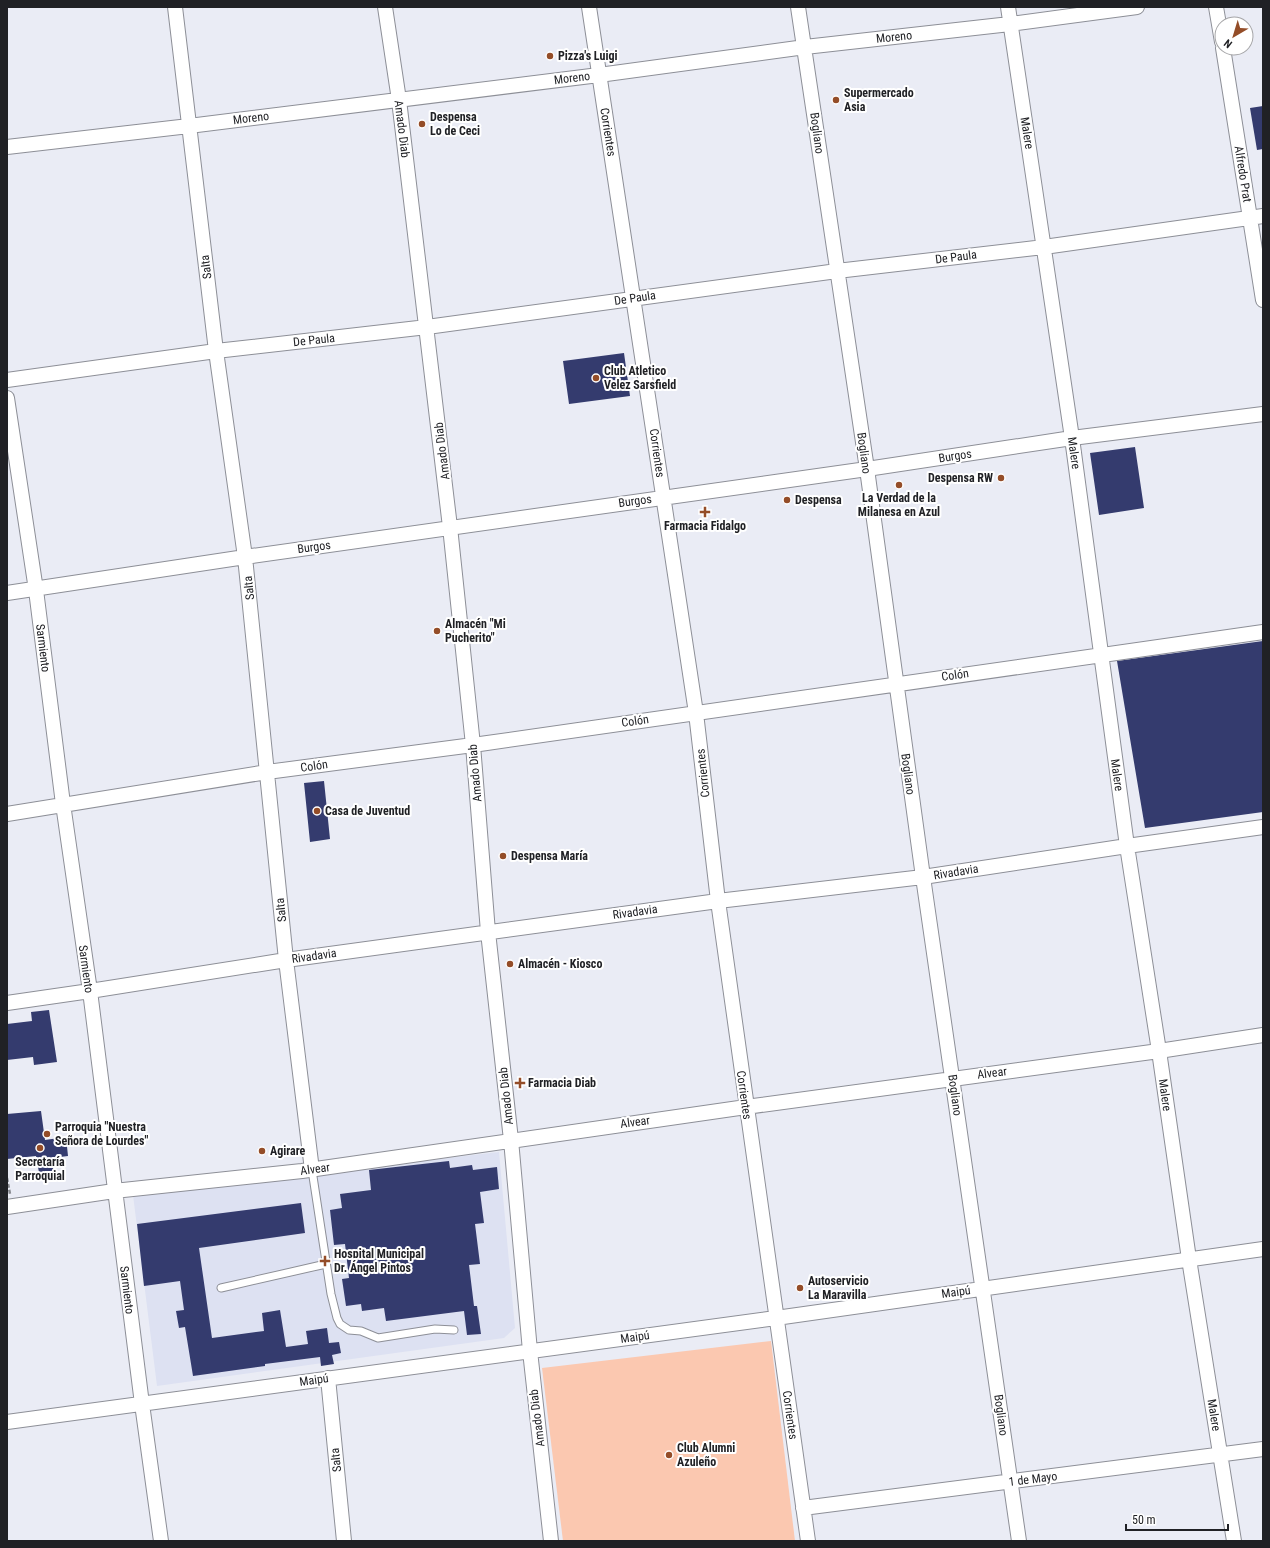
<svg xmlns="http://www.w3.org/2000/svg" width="1270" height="1548" font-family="'Roboto Condensed',sans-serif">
  <rect width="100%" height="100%" fill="#eaecf5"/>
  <path fill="#dde1f2" d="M499 1152 515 1328 504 1338 157 1386 133 1195Z"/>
  <path fill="#fbc8b0" d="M771 1341 795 1541H563L542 1368Z"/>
  <path fill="#343b6e" d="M1263 106V149L1257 150 1250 108Z
    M624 353 630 396 569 404 563 361Z
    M1135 447 1144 508 1099 515 1090 453Z
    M1263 641V812L1145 828 1117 661Z
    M324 781 330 839 310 842 304 783Z
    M49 1010 57 1062 34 1065 33 1057 7 1060V1024L32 1021 31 1012Z
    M41 1111 45 1140 66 1137 68 1156 52 1158 54 1176 40 1178 36 1156 7 1159V1114Z
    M449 1161 450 1168 472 1165 473 1170 497 1167 499 1189 480 1192 484 1223 475 1224 480 1264 469 1265 474 1306H477L481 1334 467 1335 464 1311 386 1321 384 1308 362 1311 361 1304 346 1306 342 1279 349 1278 345 1244 334 1245 330 1210 342 1208 340 1194 371 1190 369 1170Z
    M301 1203 305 1233 199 1248 212 1338 264 1331 262 1313 280 1310 286 1347 308 1344 306 1331 327 1328 329 1343 339 1342 341 1353 332 1355 334 1364 321 1366 320 1357 265 1364V1366L193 1376 185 1327 179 1328 176 1311 184 1310 180 1281 144 1286 137 1224Z"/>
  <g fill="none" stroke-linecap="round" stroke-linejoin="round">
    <g stroke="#8d8f97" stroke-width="9">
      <path id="service" d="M312 1170 331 1294 337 1318 340 1324 349 1330 361 1331 378 1338 435 1329 454 1330
        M221 1288 326 1264"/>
    </g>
    <g stroke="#8d8f97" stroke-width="16">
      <path id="minor" d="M175 7 216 351 245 557 286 960 312 1170
        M385 7 399 100 450 527 473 745 488 932 511 1140 530 1351 551 1541
        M589 7 696 713 718 901 808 1541
        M798 7 867 469 923 877 1019 1541
        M1008 7 1072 438 1127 846 1159 1051 1189 1259 1234 1541
        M1216 7 1222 42
        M1223 48 1263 300
        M7 147 189 126 599 75 805 47 1010 24 1137 7
        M7 380 216 351 427 327 837 271 1044 247 1263 216
        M7 398 36 590 63 804 90 991 142 1404 161 1541
        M7 593 245 557 867 469 1072 438 1263 414
        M7 814 267 772 473 745 1263 632
        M7 1003 90 991 286 960 718 901 923 877 1127 846 1263 827
        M7 1207 114 1191 302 1171 746 1107 1159 1051 1263 1035
        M328 1378 344 1541
        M7 1422 776 1318 1263 1249
        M803 1508 1263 1449"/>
    </g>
    <path stroke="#888a90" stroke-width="2.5" stroke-dasharray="4 2" stroke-linecap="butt" d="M7 1178 10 1194"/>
    <use href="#service" stroke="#fff" stroke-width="7"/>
    <use href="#minor" stroke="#fff" stroke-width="14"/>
  </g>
  <g fill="#944d28" stroke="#fff" stroke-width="1.5">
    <circle cx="550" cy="56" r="4"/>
    <circle cx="836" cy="100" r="4"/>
    <circle cx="422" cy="124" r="4"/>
    <circle cx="596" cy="378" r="4"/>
    <circle cx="1001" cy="478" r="4"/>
    <circle cx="899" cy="485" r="4"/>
    <circle cx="787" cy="500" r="4"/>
    <path d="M703 506h4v4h4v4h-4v4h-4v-4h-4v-4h4z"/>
    <circle cx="437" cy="631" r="4"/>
    <circle cx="317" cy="811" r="4"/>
    <circle cx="503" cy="856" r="4"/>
    <circle cx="510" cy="964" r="4"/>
    <path d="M518 1077h4v4h4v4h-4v4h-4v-4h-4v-4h4z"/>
    <circle cx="47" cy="1134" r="4"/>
    <circle cx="40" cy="1148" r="4"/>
    <circle cx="262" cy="1151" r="4"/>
    <path d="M323 1255h4v4h4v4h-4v4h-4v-4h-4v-4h4z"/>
    <circle cx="800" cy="1288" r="4"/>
    <circle cx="669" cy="1455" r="4"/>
  </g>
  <g text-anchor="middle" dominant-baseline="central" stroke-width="4" stroke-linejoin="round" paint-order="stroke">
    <g font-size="12" fill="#202125" stroke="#fff">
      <text transform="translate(894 37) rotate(-6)">Moreno</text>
      <text transform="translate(572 78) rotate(-7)">Moreno</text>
      <text transform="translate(251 118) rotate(-7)">Moreno</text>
      <text transform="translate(402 129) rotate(83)">Amado Diab</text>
      <text transform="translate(608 132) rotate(81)">Corrientes</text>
      <text transform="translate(817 133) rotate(82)">Bogliano</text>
      <text transform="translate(1027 133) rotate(81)">Malere</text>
      <text transform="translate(1243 174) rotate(81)">Alfredo Prat</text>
      <text transform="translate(956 257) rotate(-7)">De Paula</text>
      <text transform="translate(206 267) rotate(-97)">Salta</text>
      <text transform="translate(635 298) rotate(-8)">De Paula</text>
      <text transform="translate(314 340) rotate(-6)">De Paula</text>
      <text transform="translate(442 451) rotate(-97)">Amado Diab</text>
      <text transform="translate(657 453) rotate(82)">Corrientes</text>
      <text transform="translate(864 453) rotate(82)">Bogliano</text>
      <text transform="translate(1074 453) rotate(82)">Malere</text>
      <text transform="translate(955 456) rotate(-9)">Burgos</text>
      <text transform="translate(635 501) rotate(-8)">Burgos</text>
      <text transform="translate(314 547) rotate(-8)">Burgos</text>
      <text transform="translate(249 588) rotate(-96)">Salta</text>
      <text transform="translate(43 648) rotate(83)">Sarmiento</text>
      <text transform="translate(955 675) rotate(-8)">Colón</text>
      <text transform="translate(635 721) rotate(-8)">Colón</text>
      <text transform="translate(314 766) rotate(-8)">Colón</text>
      <text transform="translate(475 773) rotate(-95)">Amado Diab</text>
      <text transform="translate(703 773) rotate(-96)">Corrientes</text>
      <text transform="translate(908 774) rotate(82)">Bogliano</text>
      <text transform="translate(1117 775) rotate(82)">Malere</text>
      <text transform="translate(956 872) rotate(-9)">Rivadavia</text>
      <text transform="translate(281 910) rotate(-96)">Salta</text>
      <text transform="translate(635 912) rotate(-8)">Rivadavia</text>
      <text transform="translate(314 956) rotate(-8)">Rivadavia</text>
      <text transform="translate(86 969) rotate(82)">Sarmiento</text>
      <text transform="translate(992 1073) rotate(-7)">Alvear</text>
      <text transform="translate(744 1095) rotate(82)">Corrientes</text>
      <text transform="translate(955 1095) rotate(82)">Bogliano</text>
      <text transform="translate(1165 1095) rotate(82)">Malere</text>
      <text transform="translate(506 1096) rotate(-96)">Amado Diab</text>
      <text transform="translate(635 1122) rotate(-8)">Alvear</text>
      <text transform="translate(315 1169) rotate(-8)">Alvear</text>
      <text transform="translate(127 1290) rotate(83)">Sarmiento</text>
      <text transform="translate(956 1292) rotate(-8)">Maipú</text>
      <text transform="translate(635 1337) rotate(-8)">Maipú</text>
      <text transform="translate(314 1380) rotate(-8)">Maipú</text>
      <text transform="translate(790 1415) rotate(82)">Corrientes</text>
      <text transform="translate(1001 1415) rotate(82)">Bogliano</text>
      <text transform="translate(1214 1415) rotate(81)">Malere</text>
      <text transform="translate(537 1418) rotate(-97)">Amado Diab</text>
      <text transform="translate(336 1460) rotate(-96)">Salta</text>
      <text transform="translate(1033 1479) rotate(-7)">1 de Mayo</text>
    </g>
    <g font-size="12" font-weight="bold" fill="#202125" stroke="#fff" text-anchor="start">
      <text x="558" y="56">Pizza's Luigi</text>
      <text x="844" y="93">Supermercado<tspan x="844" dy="14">Asia</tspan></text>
      <text x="430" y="117">Despensa<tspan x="430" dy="14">Lo de Ceci</tspan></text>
      <text x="604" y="371">Club Atletico<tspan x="604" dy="14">Velez Sarsfield</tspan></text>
      <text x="993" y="478" text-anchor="end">Despensa RW</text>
      <text x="899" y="498" text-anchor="middle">La Verdad de la<tspan x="899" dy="14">Milanesa en Azul</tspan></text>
      <text x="795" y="500">Despensa</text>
      <text x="705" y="526" text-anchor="middle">Farmacia Fidalgo</text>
      <text x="445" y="624">Almacén "Mi<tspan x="445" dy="14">Pucherito"</tspan></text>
      <text x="325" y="811">Casa de Juventud</text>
      <text x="511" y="856">Despensa María</text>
      <text x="518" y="964">Almacén - Kiosco</text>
      <text x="528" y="1083">Farmacia Diab</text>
      <text x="55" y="1127">Parroquia "Nuestra<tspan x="55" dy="14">Señora de Lourdes"</tspan></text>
      <text x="270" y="1151">Agirare</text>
      <text x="40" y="1162" text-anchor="middle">Secretaría<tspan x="40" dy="14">Parroquial</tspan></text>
      <text x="334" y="1254">Hospital Municipal<tspan x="334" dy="14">Dr. Ángel Pintos</tspan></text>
      <text x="808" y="1281">Autoservicio<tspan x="808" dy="14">La Maravilla</tspan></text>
      <text x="677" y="1448">Club Alumni<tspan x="677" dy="14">Azuleño</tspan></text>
    </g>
  </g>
  <rect width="1270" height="1548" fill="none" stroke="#202125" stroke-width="16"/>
  <g transform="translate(1234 36) rotate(218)"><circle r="19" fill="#ffffff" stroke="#a6a6a8"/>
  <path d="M0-3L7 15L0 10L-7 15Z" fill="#944d28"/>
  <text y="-6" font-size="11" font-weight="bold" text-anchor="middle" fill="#202125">N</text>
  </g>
  <path d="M1126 1524v6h102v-6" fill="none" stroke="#202125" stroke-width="2"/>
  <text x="1132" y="1524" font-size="12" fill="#202125" stroke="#ffffff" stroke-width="3" paint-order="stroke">50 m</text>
</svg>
